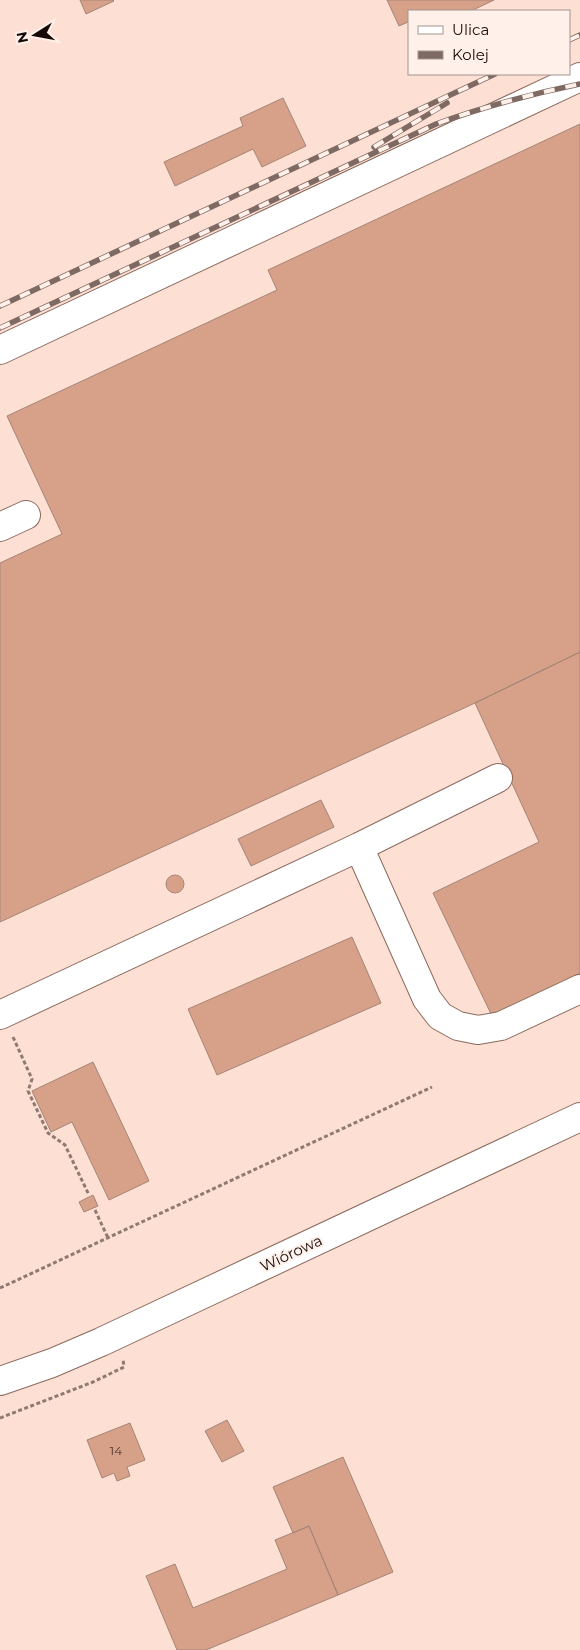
<svg xmlns="http://www.w3.org/2000/svg" width="580" height="1650" font-family="Montserrat,sans-serif">
  <rect width="100%" height="100%" fill="#fddfd4"/>
  <path fill="#d6a188" stroke="#a58576" d="M80 0H113L114 1 86 14Z
    M387 0H494L471 11H409V24L408 22 399 26Z
    M283 98 306 146 262 167 253 149 175 186 164 162 243 126 240 118Z
    M580 124V652L475 703 0 922V563L62 534 7 416 277 290 268 270Z
    M580 652V973L492 1016 433 893 539 842 475 703Z
    M321 800 334 827 251 866 238 839Z
    M166 884a9 9 0 1 1 18 0a9 9 0 1 1-18 0Z
    M352 937 381 1003 217 1075 188 1009Z
    M93 1062 149 1181 109 1200 72 1122 51 1132 32 1091Z
    M93 1195 98 1206 84 1212 79 1202Z
    M227 1420 244 1451 222 1462 205 1431Z
    M130 1423 145 1460 127 1467 130 1476 117 1481 114 1473 102 1478 87 1440Z
    M343 1457 393 1572 338 1595 309 1526 293 1533 273 1487Z
    M309 1526 338 1595 206 1650H177L146 1576 175 1564 193 1608 287 1569 275 1540Z"/>
  <g fill="none" stroke-linecap="round" stroke-linejoin="round">
    <g stroke="#8a6a5d" stroke-width="30">
      <path id="minor" d="M0 350 580 77
        M0 527 26 515
        M359 847 427 999 440 1016 458 1026 478 1030 501 1026 580 989
        M0 1015 359 847 498 778
        M0 1381 52 1363 101 1342 580 1117"/>
    </g>
    <path stroke="#8f7a72" stroke-width="3" stroke-dasharray="4 2.5" stroke-linecap="butt" d="M13 1037 32 1079 28 1091 48 1133 65 1145 89 1195
      M95 1210 108 1238
      M0 1288 432 1087
      M0 1418 93 1382 124 1367 123 1359"/>
    <use href="#minor" stroke="#fff" stroke-width="28"/>
    <g stroke="#7e6a63" stroke-width="5.5">
      <path id="rail" d="M569 40 580 35
        M374 147 447 103
        M0 306 495 74
        M0 328 436 124C483 107 531 94 580 84"/>
    </g>
    <use href="#rail" stroke="#fff0ea" stroke-width="4" stroke-dasharray="11" stroke-linecap="butt"/>
  </g>
  <g text-anchor="middle" dominant-baseline="central" stroke-width="4" stroke-linejoin="round" paint-order="stroke">
    <g font-size="12" fill="#463026">
      <text x="116" y="1450">14</text>
    </g>
    <g font-size="15" fill="#160a06" stroke="#fff0ea">
      <text transform="translate(291 1253) rotate(-25)">Wiórowa</text>
    </g>
  </g>
  <rect x="408" y="10" width="162" height="65" fill="#fff0ea" stroke="#a2948f"/>
  <rect x="418" y="26" width="25" height="8" fill="#ffffff" stroke="#a2948f"/>
  <text x="452" y="35" font-size="15" fill="#160a06">Ulica</text>
  <rect x="418" y="51" width="25" height="8" fill="#7e6a63" stroke="#a2948f"/>
  <text x="452" y="60" font-size="15" fill="#160a06">Kolej</text>
  <g transform="translate(35 35) rotate(259)" stroke="#fff0ea" stroke-width="4" paint-order="stroke">
  <path d="M0-4L9 19L0 12L-9 19Z" fill="#160a06"/>
  <text y="-8" font-size="14" font-weight="bold" text-anchor="middle" fill="#160a06">N</text>
  </g>
</svg>
